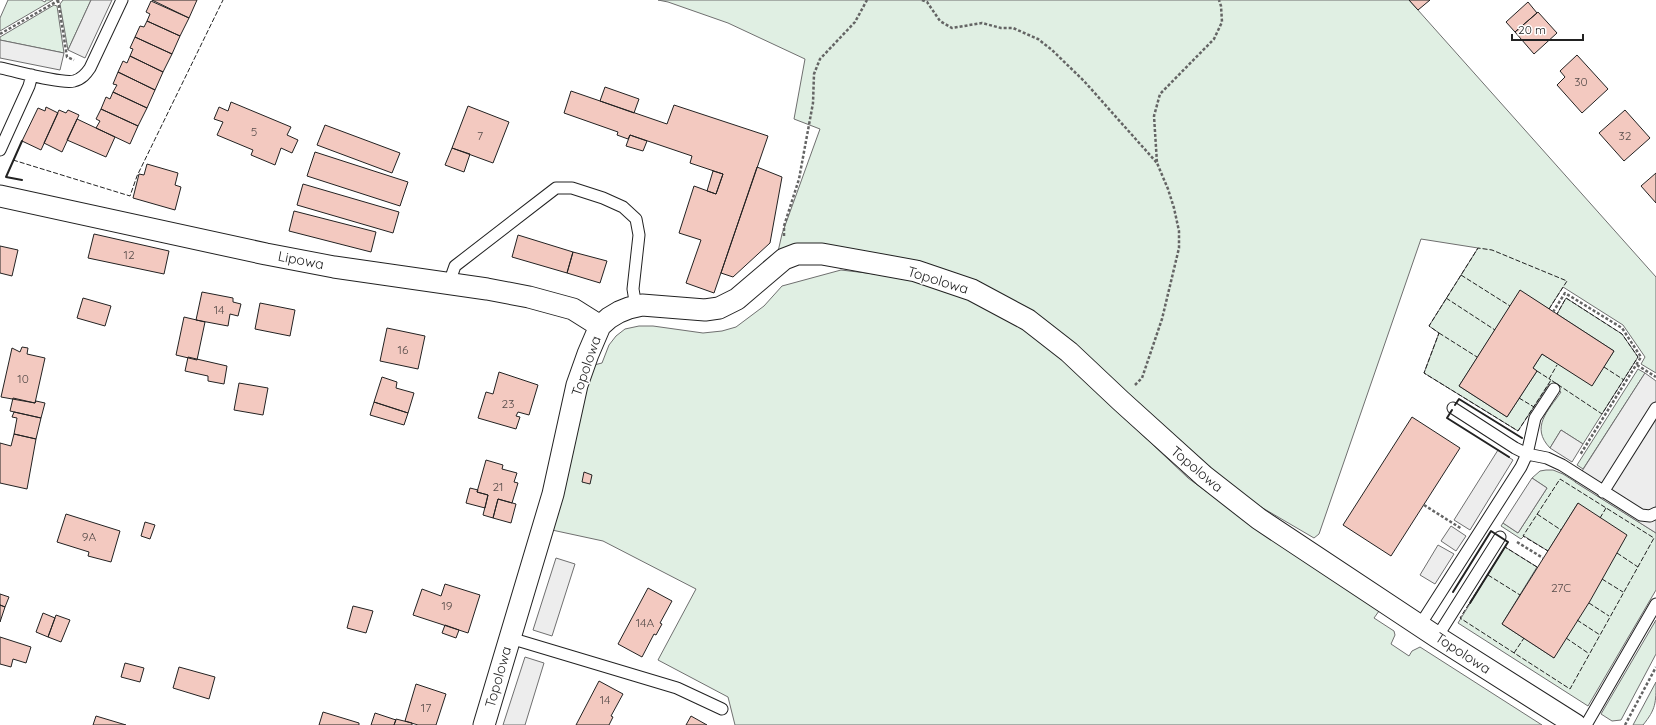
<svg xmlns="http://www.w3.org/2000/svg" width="1656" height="725" font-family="Quicksand,sans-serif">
  <rect width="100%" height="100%" fill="#fff"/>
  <path fill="#e0efe3" stroke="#6f6f6f" d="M8 0H41L45 2 46 0H53L0 31V18Z
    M63 0H91L68 50 60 4Z
    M658 0H1409L1656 277V373L1641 364 1645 357 1623 325 1563 287 1549 309 1520 291 1459 386 1507 417 1537 371 1533 368 1542 354 1592 385 1614 351 1557 314 1566 298 1622 334 1638 357 1583 444 1561 430 1550 448C1530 427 1548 411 1561 392L1549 384 1518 431 1424 373 1439 333 1429 326 1478 248 1421 239 1319 534 1314 538 1237 493 979 283 777 256 782 234 820 129 794 119 805 59 728 23 668 2Z
    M54 5 57 6 64 53 0 40V37Z
    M841 270 909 278 983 305 1037 336 1071 364 1131 424 1188 478 1274 541 1309 558 1379 611 1374 618 1394 631 1395 635 1391 644 1409 656 1412 651 1420 647 1542 725H735L728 697 658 660 696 589 603 541 552 530 587 384 594 365 602 363 609 345 616 336 625 329 639 326H653L703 333 722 331 736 327 764 306 782 286Z
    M1638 369 1645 373 1583 469 1577 465Z
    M1546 470H1553L1563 474 1656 533V590L1588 706 1458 623 1505 547 1537 567 1502 624 1554 658 1578 503 1548 551 1524 536 1521 539 1501 526 1503 523 1518 533 1547 488 1532 478 1540 471Z
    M1656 620V654L1621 720 1612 721 1601 714Z
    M1656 682C1656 703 1656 709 1643 725H1633Z"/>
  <path fill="#ededed" stroke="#6f6f6f" d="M91 0H112L85 58 68 50Z
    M0 40 64 53 60 70 0 58Z
    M1645 373 1656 381V533L1575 482Z
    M1561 430 1583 444 1572 462 1550 448Z
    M1498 450 1513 460 1470 530 1454 520Z
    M1532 478 1547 488 1518 533 1503 523Z
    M1451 526 1466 536 1456 551 1441 541Z
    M1438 545 1454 554 1435 584 1420 575Z
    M556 558 575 564 552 636 533 630Z
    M525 657 544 663 525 725H503Z"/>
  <path fill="#f3c9c0" stroke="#222" d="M152 0H197L189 18Z
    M1409 0H1430L1418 10Z
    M151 1 189 18 180 36 147 21 150 14 146 12Z
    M1528 2 1537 13 1515 32 1506 22Z
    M1538 12 1557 33 1534 54 1515 32Z
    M147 21 180 36 172 54 135 37 140 26 144 27Z
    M135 37 172 54 163 72 130 56 133 49 130 48Z
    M1577 55 1608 89 1582 113 1557 85 1565 77 1560 71Z
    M130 56 163 72 155 90 118 72 123 61 127 63Z
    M118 72 155 90 147 108 113 92 117 85 113 84Z
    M605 87 639 99 634 113 600 101Z
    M571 91 667 124 674 105 768 136 714 293 686 283 701 240 679 233 694 186 716 194 723 174 690 163 692 156 630 135 628 139 617 135 618 132 564 113Z
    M113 92 147 108 138 126 101 109 106 97 110 99Z
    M231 102 291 127 287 135 298 140 292 153 281 148 275 165 251 155 253 150 217 135 223 122 214 119 219 107 228 111Z
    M468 106 509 122 493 163 452 148Z
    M46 107 58 113 41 150 22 141 38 108 45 111Z
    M101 109 138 126 130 144 96 128 100 121 96 119Z
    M59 110 66 113 68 110 79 115 62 152 44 143Z
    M1625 110 1650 138 1624 161 1599 133Z
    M77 119 115 137 106 157 67 140Z
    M325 125 400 153 392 173 317 145Z
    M630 135 647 141 643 151 626 146Z
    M452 148 470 154 464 172 445 165Z
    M315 152 408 182 400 206 307 176Z
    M147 164 178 173 175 185 181 187 175 210 133 198 139 174 144 175Z
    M757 167 782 177 770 243 733 277 721 273Z
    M713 171 723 174 716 194 707 191Z
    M1656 173V203L1641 186Z
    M303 184 399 212 393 233 297 205Z
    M294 211 376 232 371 252 289 231Z
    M94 234 169 251 164 274 88 258Z
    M518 235 573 252 567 273 512 257Z
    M0 246 18 250 12 276 0 273Z
    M573 252 607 261 600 283 567 273Z
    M1520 290 1614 351 1592 386 1542 354 1533 368 1537 371 1507 417 1459 386Z
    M202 292 233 298V302L241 304 238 316 230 314 228 326 196 320Z
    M83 298 111 306 105 326 77 318Z
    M260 303 295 310 290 336 255 329Z
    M184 317 205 322 197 360 176 355Z
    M387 328 425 336 418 369 380 361Z
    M22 347 28 348 27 354 45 358 35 403 1 397 12 348 20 352Z
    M188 357 227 366 224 384 208 381V376L185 371Z
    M499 372 538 385 529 415 518 412 516 416 520 417 516 429 478 418 486 392 493 394Z
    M382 377 397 382 396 388 414 393 408 413 374 402Z
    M239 383 268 388 263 415 234 410Z
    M13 398 35 403 36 401 45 403 41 418 10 411Z
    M374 402 408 413 404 425 370 415Z
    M14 412 41 418 36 439 14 434 17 418 12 417Z
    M1412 417 1460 448 1391 556 1343 525Z
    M14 434 36 439 27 489 0 483V443L11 446Z
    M486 460 503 465 502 469 517 473 514 482 518 483 512 503 498 499 493 518 483 515 488 495 477 492Z
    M584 472 592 475 590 484 582 482Z
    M470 488 478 490 477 492 488 495 485 508 466 503Z
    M498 499 516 504 511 523 493 518Z
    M1578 503 1627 535 1590 601 1554 658 1502 624Z
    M66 514 120 531 111 562 88 556 89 552 57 542Z
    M145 522 155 525 150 539 141 536Z
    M445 584 480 595 468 633 413 615 422 589 441 596Z
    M648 588 672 601 660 623 662 624 656 635 654 634 642 657 618 644Z
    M0 594 9 597 5 607 0 605Z
    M0 605 5 607 0 622Z
    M353 606 373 611 366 633 347 628Z
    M43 613 55 618 48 637 36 632Z
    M56 615 70 620 61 642 48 637Z
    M445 625 459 630 456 638 442 633Z
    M0 637 31 647 26 663 13 659 11 667 0 664Z
    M125 663 144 668 140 682 121 677Z
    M179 667 215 677 209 699 173 688Z
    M599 681 623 694 611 716 613 717 609 725H576Z
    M416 684 446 694 436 725H418L405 721Z
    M323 712 359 723V725H319Z
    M375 713 396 720 394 725H371Z
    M96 716 126 725H93Z
    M691 716 707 725H686Z
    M396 719 412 723V725H394Z"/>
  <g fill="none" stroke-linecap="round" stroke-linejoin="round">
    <g stroke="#222" stroke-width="13">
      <path id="lane" d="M0 68C16 71 60 84 74 81 82 79 86 74 90 68L122 0
        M0 150 29 86 32 75
        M449 283 455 266 556 188H572L603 198 623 207 636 219 639 235 633 289 636 307
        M1453 408 1515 448 1527 454 1547 458 1562 465 1641 515 1650 516 1656 513
        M1603 492 1656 408
        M1420 625 1521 467 1527 454 1535 418 1554 389
        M1437 637 1500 537
        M510 638 677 688 722 709
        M1586 725 1656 604"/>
    </g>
    <g stroke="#222" stroke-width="23">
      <path id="street" d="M0 196 266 254 334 267 487 289 529 297 573 309 600 326
        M484 725 553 494 577 385 588 354 600 326 609 318 619 312 629 308 642 305 705 310 719 308 737 299 784 259 797 254H822L916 271 972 290 1028 320 1069 352 1121 401 1204 476 1259 519 1437 637 1576 725"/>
    </g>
    <path stroke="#646464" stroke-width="2.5" stroke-dasharray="3 2" stroke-linecap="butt" d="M58 0 67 57 74 60
      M922 0 927 2 940 21 952 28 982 23 1001 28H1013L1038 39 1052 50 1084 81 1157 163
      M0 34 59 0
      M784 236V226L799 179 813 103 814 74 820 59 855 22 867 0
      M1553 312 1565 293 1622 328 1641 357 1580 455
      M1637 365 1656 377
      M1135 385 1142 378 1162 319 1179 248V231L1174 208 1168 189 1157 163 1154 116 1160 94 1214 39 1222 22 1221 6 1219 0
      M1424 505 1462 529
      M1517 542 1543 558
      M1625 725 1656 667"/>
    <use href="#lane" stroke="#fff" stroke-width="11"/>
    <use href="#street" stroke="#fff" stroke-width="21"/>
    <path stroke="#222" stroke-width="1" stroke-dasharray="5 2" stroke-linecap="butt" d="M13 160 130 196 137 176 223 0
      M1461 275 1510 306
      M1446 298 1495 330
      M1549 309 1567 281 1492 250 1478 248 1429 326 1439 333 1424 373 1518 431 1551 380 1602 414 1638 357 1622 334 1566 298 1557 314
      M1439 333 1477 357
      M1604 367 1624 380
      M1537 371 1551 380
      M1549 379 1557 365
      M1519 398 1534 407
      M1537 514 1561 530
      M1600 518 1606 508
      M1617 553 1638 567
      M1537 567 1505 547 1460 618 1570 689 1654 538 1560 479 1523 536 1548 551
      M1488 575 1520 595
      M1602 579 1623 592
      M1589 603 1609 616
      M1577 620 1600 635
      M1566 638 1588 653
      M1514 653 1524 638"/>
    <path stroke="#222" stroke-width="2" d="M22 180 6 177 22 141
      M1455 405 1459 399 1522 438
      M1452 410 1447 418 1509 457
      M1453 592 1491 531 1508 542 1470 603"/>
  </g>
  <g text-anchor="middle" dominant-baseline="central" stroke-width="3" stroke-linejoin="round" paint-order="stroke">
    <g font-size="12" fill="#564c4a">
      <text x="1581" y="81">30</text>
      <text x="254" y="131">5</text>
      <text x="480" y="135">7</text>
      <text x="1625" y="135">32</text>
      <text x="129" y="254">12</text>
      <text x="219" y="309">14</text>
      <text x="403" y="349">16</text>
      <text x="23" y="378">10</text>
      <text x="508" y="403">23</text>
      <text x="498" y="486">21</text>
      <text x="89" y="536">9A</text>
      <text x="1561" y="587">27C</text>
      <text x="447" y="605">19</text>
      <text x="645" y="622">14A</text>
      <text x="605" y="699">14</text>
      <text x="426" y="707">17</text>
    </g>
    <g font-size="14" fill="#222" stroke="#fff">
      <text transform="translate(301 260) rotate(11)">Lipowa</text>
      <text transform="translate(938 280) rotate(17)">Topolowa</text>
      <text transform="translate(586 366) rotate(-71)">Topolowa</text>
      <text transform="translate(1197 469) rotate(40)">Topolowa</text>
      <text transform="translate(1463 653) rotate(33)">Topolowa</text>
      <text transform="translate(498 677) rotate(-74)">Topolowa</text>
    </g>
  </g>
  <path d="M1512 34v6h71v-6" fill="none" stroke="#222222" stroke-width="2"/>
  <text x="1518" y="34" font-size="12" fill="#222222" stroke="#ffffff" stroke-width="3" paint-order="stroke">20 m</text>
</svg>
